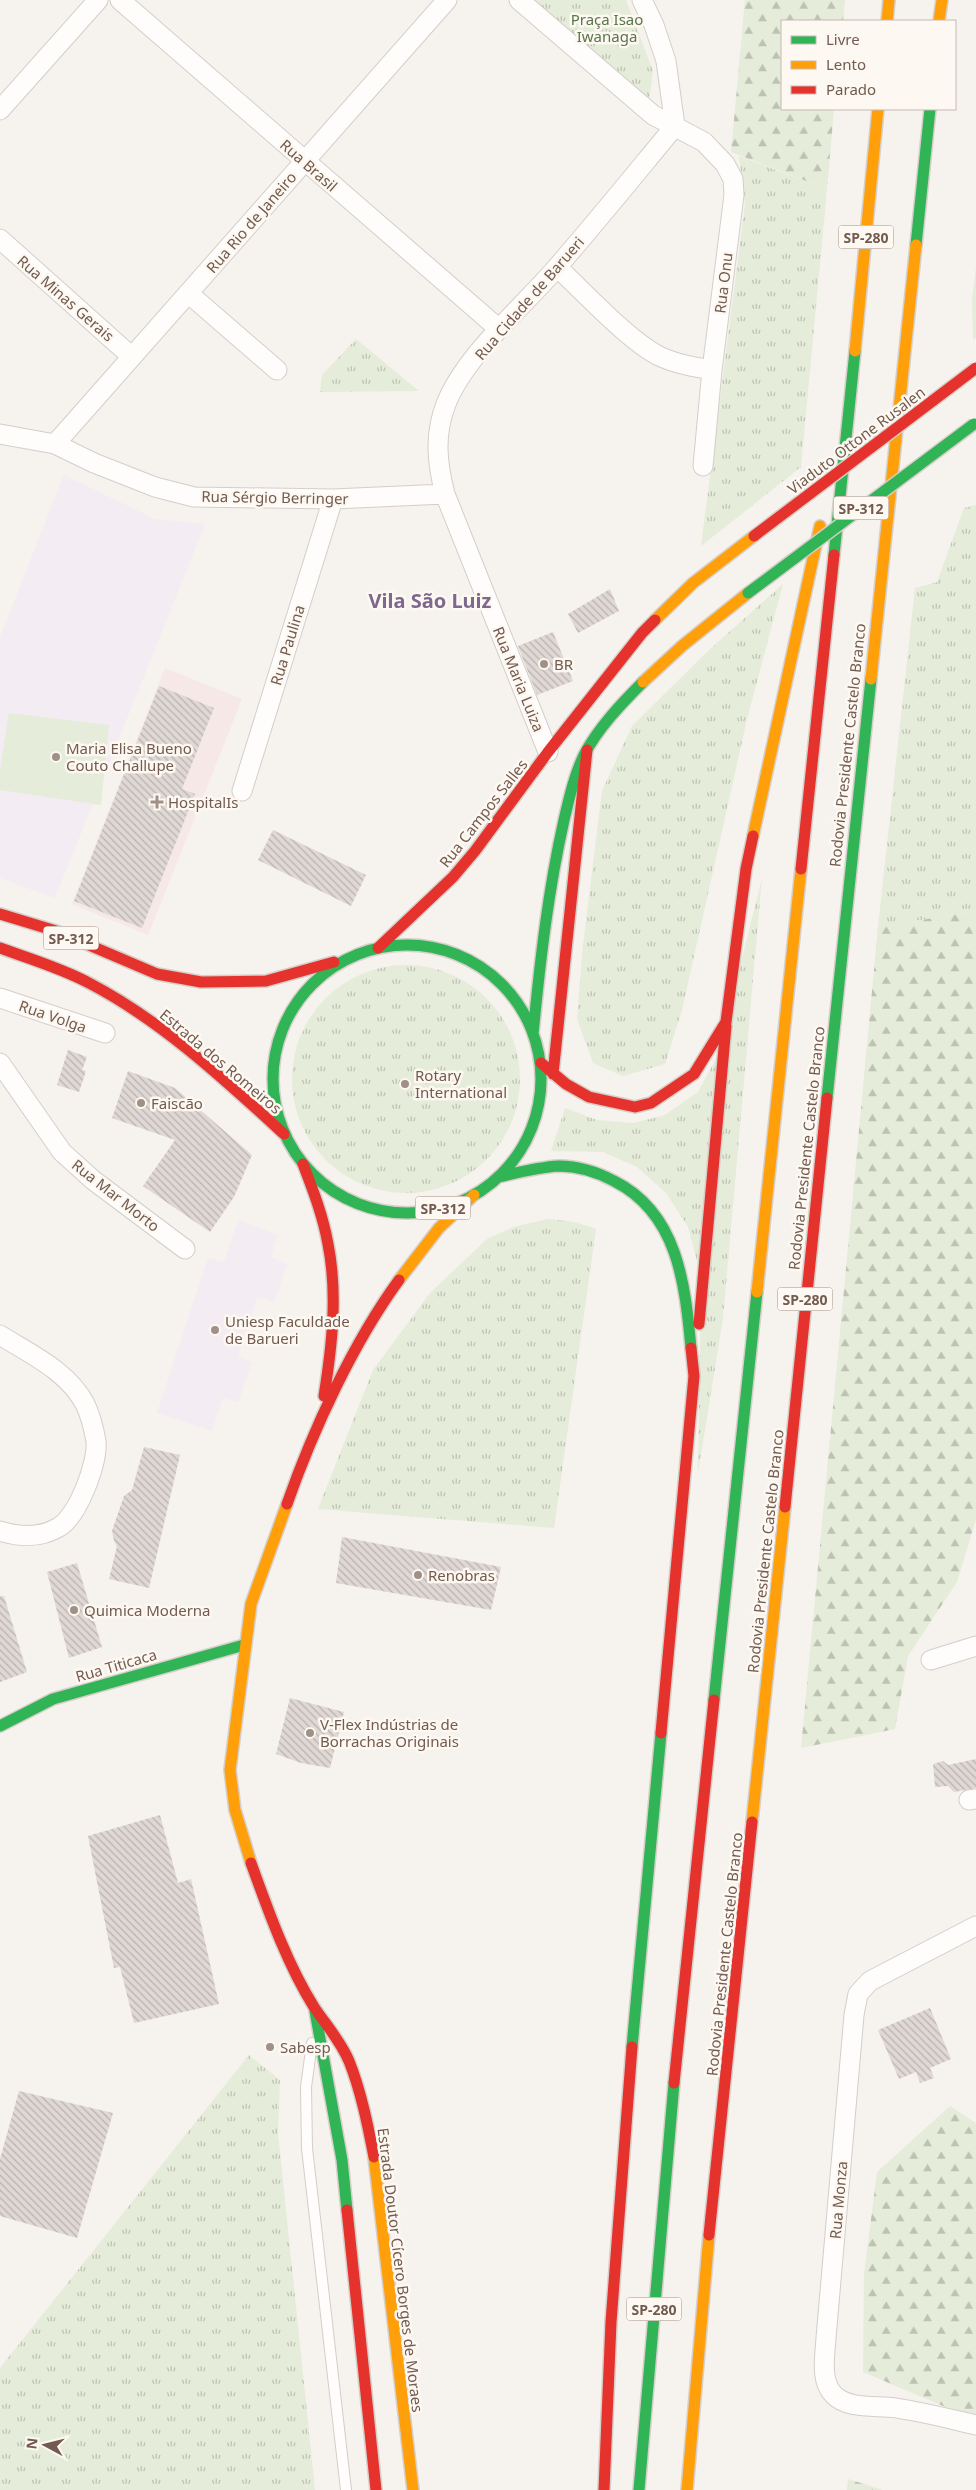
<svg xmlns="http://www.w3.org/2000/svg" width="976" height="2490" font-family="'Noto Sans',sans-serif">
  <defs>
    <pattern id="grass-tufts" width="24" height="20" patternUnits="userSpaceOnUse" patternTransform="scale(1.25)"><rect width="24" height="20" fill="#e5ecda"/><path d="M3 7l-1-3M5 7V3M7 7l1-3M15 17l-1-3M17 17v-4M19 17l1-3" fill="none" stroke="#bec2b3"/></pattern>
    <pattern id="forest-firs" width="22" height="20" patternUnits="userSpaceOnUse" patternTransform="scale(1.25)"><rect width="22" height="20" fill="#e5ecda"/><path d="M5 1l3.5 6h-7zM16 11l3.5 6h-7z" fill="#bec2b3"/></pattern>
    <pattern id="building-back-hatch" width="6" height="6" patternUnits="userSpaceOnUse" patternTransform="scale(1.25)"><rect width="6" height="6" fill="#e0d8d4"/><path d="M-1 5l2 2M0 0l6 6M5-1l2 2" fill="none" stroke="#bab2ae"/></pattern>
  </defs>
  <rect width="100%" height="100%" fill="#f6f2ee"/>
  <path fill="#f3ecf3" d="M64 475 155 519 205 524 55 898 0 878V637Z
    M238 1220 277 1235 271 1257 287 1264 274 1302 257 1297 238 1357 252 1362 238 1402 223 1398 212 1431 157 1413 208 1258 224 1262Z"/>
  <path fill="#f7e8e8" d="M165 668 242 699 148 935 72 904Z"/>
  <path fill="url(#grass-tufts)" d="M533 0H626L653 71 649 102Z
    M739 156 827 189 801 467 701 546 745 204Z
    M976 267V338L973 340 972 300Z
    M356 339 419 391 320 392 322 375Z
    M976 505V911L878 927 915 588 937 582 964 508Z
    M783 584 747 719 682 1010 665 1064 623 1076 593 1063 577 1019 583 945 602 791 632 726 708 651Z
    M762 878 723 1318 698 1473 701 1276 688 1227 666 1193 637 1167 603 1152 551 1151 565 1108 597 1120 634 1123 665 1115 698 1092 718 1055Z
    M292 1079a114 114 0 1 1 228 0a114 114 0 1 1-228 0Z
    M548 1219 575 1222 596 1229 554 1528 318 1509 373 1370 430 1293 487 1239 513 1227Z
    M249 2055 280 2080 278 2133 315 2490H0V2368Z"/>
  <path fill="url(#forest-firs)" d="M745 0H845L843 21H782V109H834L827 189 731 152Z
    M976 911V1519L957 1582 908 1656 895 1729 801 1748 878 927Z
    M950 2106 976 2123V2420L863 2372 864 2274 877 2172Z
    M848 2479 883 2490H847Z"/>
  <path fill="#e5ecda" d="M9 713 109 725 101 805 0 790V770Z"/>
  <path fill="url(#building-back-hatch)" d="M610 589 619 611 578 633 568 614Z
    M553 632 573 681 537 695 518 646Z
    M159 686 214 708 182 789 195 794 142 928 74 901Z
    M273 830 366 875 351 906 258 860Z
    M68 1050 87 1057 82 1070 86 1071 79 1092 57 1085Z
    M128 1071 175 1088 252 1155 234 1197 210 1232 143 1186 175 1140 112 1118Z
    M144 1447 180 1455 149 1588 109 1579 117 1546 114 1541 112 1531 124 1496 132 1490Z
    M342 1537 501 1567 491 1610 336 1583Z
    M77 1563 102 1647 69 1658 47 1572Z
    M0 1596H4L27 1672 0 1682Z
    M290 1698 344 1712 330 1768 301 1763 276 1754Z
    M976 1759V1788L954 1792 948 1786 935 1787 933 1764 943 1761 948 1765Z
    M160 1815 178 1883 191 1879 219 2004 134 2023 120 1967 114 1968 88 1836Z
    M930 2008 951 2059 930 2068 934 2078 920 2083 916 2072 899 2079 878 2030Z
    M19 2091 113 2113 77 2238 0 2216V2159Z"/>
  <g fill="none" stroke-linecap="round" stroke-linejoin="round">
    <g stroke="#d4cec9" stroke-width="12">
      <path id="lane" d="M312 2043 306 2087 307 2148 346 2490"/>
    </g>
    <g stroke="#d4cec9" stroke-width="21">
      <path id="street" d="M120 0 499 329
        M519 0 653 115 704 142 725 164 733 179 734 195 712 370 703 466
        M642 0 654 25 666 61 675 126
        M0 110 98 0
        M0 239 132 357
        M557 267C584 292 629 341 659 356 676 364 694 367 712 370
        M188 293 277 370
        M0 434 55 444 94 463 155 487 194 497 333 499 445 494
        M55 444 447 0
        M548 752 445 494C437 463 434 435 446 404 465 355 524 306 558 266 598 220 636 173 675 126
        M242 791 333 499
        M0 998 105 1033
        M0 1063 62 1152 93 1180 185 1249
        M0 1335C30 1354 68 1371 85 1404 90 1414 94 1430 96 1441 98 1463 78 1516 59 1527 41 1538 19 1537 0 1531
        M931 1660 976 1646
        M969 1800 976 1799
        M976 1926 870 1981 858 1994 854 2015 826 2338C825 2356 820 2380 833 2394 847 2410 878 2405 896 2408 923 2412 950 2419 976 2425"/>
    </g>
    <g stroke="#d6cfca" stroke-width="14">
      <path id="fast" d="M916 245 930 109
        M834 555 855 351
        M273 1079a134 134 0 1 1 268 0a134 134 0 1 1-268 0Z
        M533 1034C540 962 548 891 564 820 569 799 574 776 584 755 598 728 622 703 643 682
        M827 1098 871 679
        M499 1177C519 1172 539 1167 559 1166 578 1166 597 1172 614 1181 678 1213 685 1284 691 1348
        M714 1700 757 1292
        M0 1726 53 1699 244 1645
        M315 2011 342 2160 347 2210
        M632 2047 661 1733
        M639 2490 674 2083"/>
    </g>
    <g stroke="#d6cfca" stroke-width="14">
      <path id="slow" d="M887 21 889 0
        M939 21 942 0
        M855 351 878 109
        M655 620 693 583 754 536
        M871 679 916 245
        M643 682 682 646 748 593
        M753 836 820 526
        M399 1280 439 1228 474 1195
        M757 1292 801 869
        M752 1822 785 1507
        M251 1863 235 1810 230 1770 251 1604 287 1504
        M374 2157 413 2490
        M687 2490 709 2235"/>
    </g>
    <g stroke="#d6cfca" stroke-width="14">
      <path id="jam" d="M801 869 834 555
        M0 914 56 931 157 974 201 982 266 981 334 962
        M0 948C30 959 61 968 89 983 162 1021 224 1079 284 1134
        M378 948 453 877 475 851 548 752 642 633 655 620
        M541 1063 566 1084 589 1097 635 1107 651 1103 694 1074 726 1022 746 869 753 836
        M553 1074 587 750
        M303 1164C313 1190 323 1216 328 1244 338 1294 332 1346 324 1396
        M699 1324 726 1026
        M287 1504C313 1430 353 1343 399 1280
        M785 1507 827 1098
        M661 1733 694 1376 691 1348
        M251 1863C268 1910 287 1964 314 2007 326 2025 340 2040 349 2061 361 2091 368 2126 374 2157
        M674 2083 714 1700
        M347 2210 376 2490
        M709 2235 752 1822
        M604 2490 611 2322 632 2047"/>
    </g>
    <use href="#lane" stroke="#fefdfc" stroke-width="10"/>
    <use href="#street" stroke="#fefdfc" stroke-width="19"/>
    <use href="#fast" stroke="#30b455" stroke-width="11"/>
    <use href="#slow" stroke="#ff9f0a" stroke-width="11"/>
    <use href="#jam" stroke="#e5322d" stroke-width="11"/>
    <g stroke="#d5cdc8" stroke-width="14" stroke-linecap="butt">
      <path id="fast-bridge" d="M748 593 974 424"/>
    </g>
    <g stroke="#d5cdc8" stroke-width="14" stroke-linecap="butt">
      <path id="jam-bridge" d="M754 536 976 368"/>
    </g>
    <use href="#fast-bridge" stroke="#30b455" stroke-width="11"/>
    <use href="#jam-bridge" stroke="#e5322d" stroke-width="11"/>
  </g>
  <g fill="#a09087" stroke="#fdf8f1" stroke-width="2">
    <circle cx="544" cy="664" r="5"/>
    <circle cx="56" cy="757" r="5"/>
    <path d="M154.5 794.5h5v5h5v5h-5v5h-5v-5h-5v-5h5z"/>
    <circle cx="405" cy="1084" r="5"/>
    <circle cx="141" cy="1103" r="5"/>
    <circle cx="215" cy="1330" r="5"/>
    <circle cx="418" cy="1575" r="5"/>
    <circle cx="74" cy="1610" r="5"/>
    <circle cx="310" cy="1733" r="5"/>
    <circle cx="270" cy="2047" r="5"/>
  </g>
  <g text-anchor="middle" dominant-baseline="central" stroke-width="5" stroke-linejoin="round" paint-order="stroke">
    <g fill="#fdf8f1" stroke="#9c8a80" stroke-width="1">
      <rect x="838.5" y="225.5" width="55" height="23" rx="4"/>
      <rect x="833.5" y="496.5" width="55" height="23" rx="4"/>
      <rect x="43.5" y="926.5" width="55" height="23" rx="4"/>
      <rect x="415.5" y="1196.5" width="55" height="23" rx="4"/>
      <rect x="777.5" y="1287.5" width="55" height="23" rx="4"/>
      <rect x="626.5" y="2297.5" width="55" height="23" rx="4"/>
    </g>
    <g font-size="14" font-weight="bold" fill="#725b50">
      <text x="866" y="237">SP-280</text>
      <text x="861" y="508">SP-312</text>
      <text x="71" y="938">SP-312</text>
      <text x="443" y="1208">SP-312</text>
      <text x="805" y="1299">SP-280</text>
      <text x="654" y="2309">SP-280</text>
    </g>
    <g font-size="15" fill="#59774a" stroke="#fdf8f1">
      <text x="607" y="19">Praça Isao<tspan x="607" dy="17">Iwanaga</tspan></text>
    </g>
    <g font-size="15" fill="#725b50" stroke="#fdf8f1">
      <text transform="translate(309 165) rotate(41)">Rua Brasil</text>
      <text transform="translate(251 222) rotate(-49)">Rua Rio de Janeiro</text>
      <text transform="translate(723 283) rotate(-83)">Rua Onu</text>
      <text transform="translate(66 298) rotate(41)">Rua Minas Gerais</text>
      <text transform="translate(529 298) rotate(-49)">Rua Cidade de Barueri</text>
      <text transform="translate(856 440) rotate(-37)">Viaduto Ottone Rusalen</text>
      <text transform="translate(275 497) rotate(1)">Rua Sérgio Berringer</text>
      <text transform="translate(287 645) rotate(-73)">Rua Paulina</text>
      <text transform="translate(519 679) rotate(68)">Rua Maria Luiza</text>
      <text transform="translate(847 745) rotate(-84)">Rodovia Presidente Castelo Branco</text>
      <text transform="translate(483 813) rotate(-52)">Rua Campos Salles</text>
      <text transform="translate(53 1016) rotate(19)">Rua Volga</text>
      <text transform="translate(221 1061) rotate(40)">Estrada dos Romeiros</text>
      <text transform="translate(806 1148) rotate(-84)">Rodovia Presidente Castelo Branco</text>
      <text transform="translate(116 1195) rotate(38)">Rua Mar Morto</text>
      <text transform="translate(765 1551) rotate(-84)">Rodovia Presidente Castelo Branco</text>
      <text transform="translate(116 1665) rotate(-16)">Rua Titicaca</text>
      <text transform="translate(724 1954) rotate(-84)">Rodovia Presidente Castelo Branco</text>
      <text transform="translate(838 2200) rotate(-85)">Rua Monza</text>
      <text transform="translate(401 2270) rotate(83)">Estrada Doutor Cícero Borges de Moraes</text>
    </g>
    <g font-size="15" fill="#725b50" stroke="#fdf8f1" text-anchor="start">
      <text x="554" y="664">BR</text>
      <text x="66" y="748">Maria Elisa Bueno<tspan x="66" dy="17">Couto Challupe</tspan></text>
      <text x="168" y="802">HospitalIs</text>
      <text x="415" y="1075">Rotary<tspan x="415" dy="17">International</tspan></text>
      <text x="151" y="1103">Faiscão</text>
      <text x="225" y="1321">Uniesp Faculdade<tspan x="225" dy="17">de Barueri</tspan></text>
      <text x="428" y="1575">Renobras</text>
      <text x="84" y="1610">Quimica Moderna</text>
      <text x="320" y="1724">V-Flex Indústrias de<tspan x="320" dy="17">Borrachas Originais</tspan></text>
      <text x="280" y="2047">Sabesp</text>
    </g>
    <g font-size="20" font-weight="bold" fill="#7f688e" stroke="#fdf8f1">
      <text x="430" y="600">Vila São Luiz</text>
    </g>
  </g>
  <rect x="781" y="20" width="175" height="90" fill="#fdf8f1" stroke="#c5b9b1"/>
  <rect x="791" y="36" width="25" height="8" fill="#30b455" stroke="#c5b9b1"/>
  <text x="826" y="45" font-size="15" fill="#725b50">Livre</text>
  <rect x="791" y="61" width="25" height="8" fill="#ff9f0a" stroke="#c5b9b1"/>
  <text x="826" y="70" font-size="15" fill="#725b50">Lento</text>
  <rect x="791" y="86" width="25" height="8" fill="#e5322d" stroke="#c5b9b1"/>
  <text x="826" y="95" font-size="15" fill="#725b50">Parado</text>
  <g transform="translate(45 2445) rotate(277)" stroke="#fdf8f1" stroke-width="4" paint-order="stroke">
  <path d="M0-4L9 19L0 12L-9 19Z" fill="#725b50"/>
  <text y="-8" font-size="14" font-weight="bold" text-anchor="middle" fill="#725b50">N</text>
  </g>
</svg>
